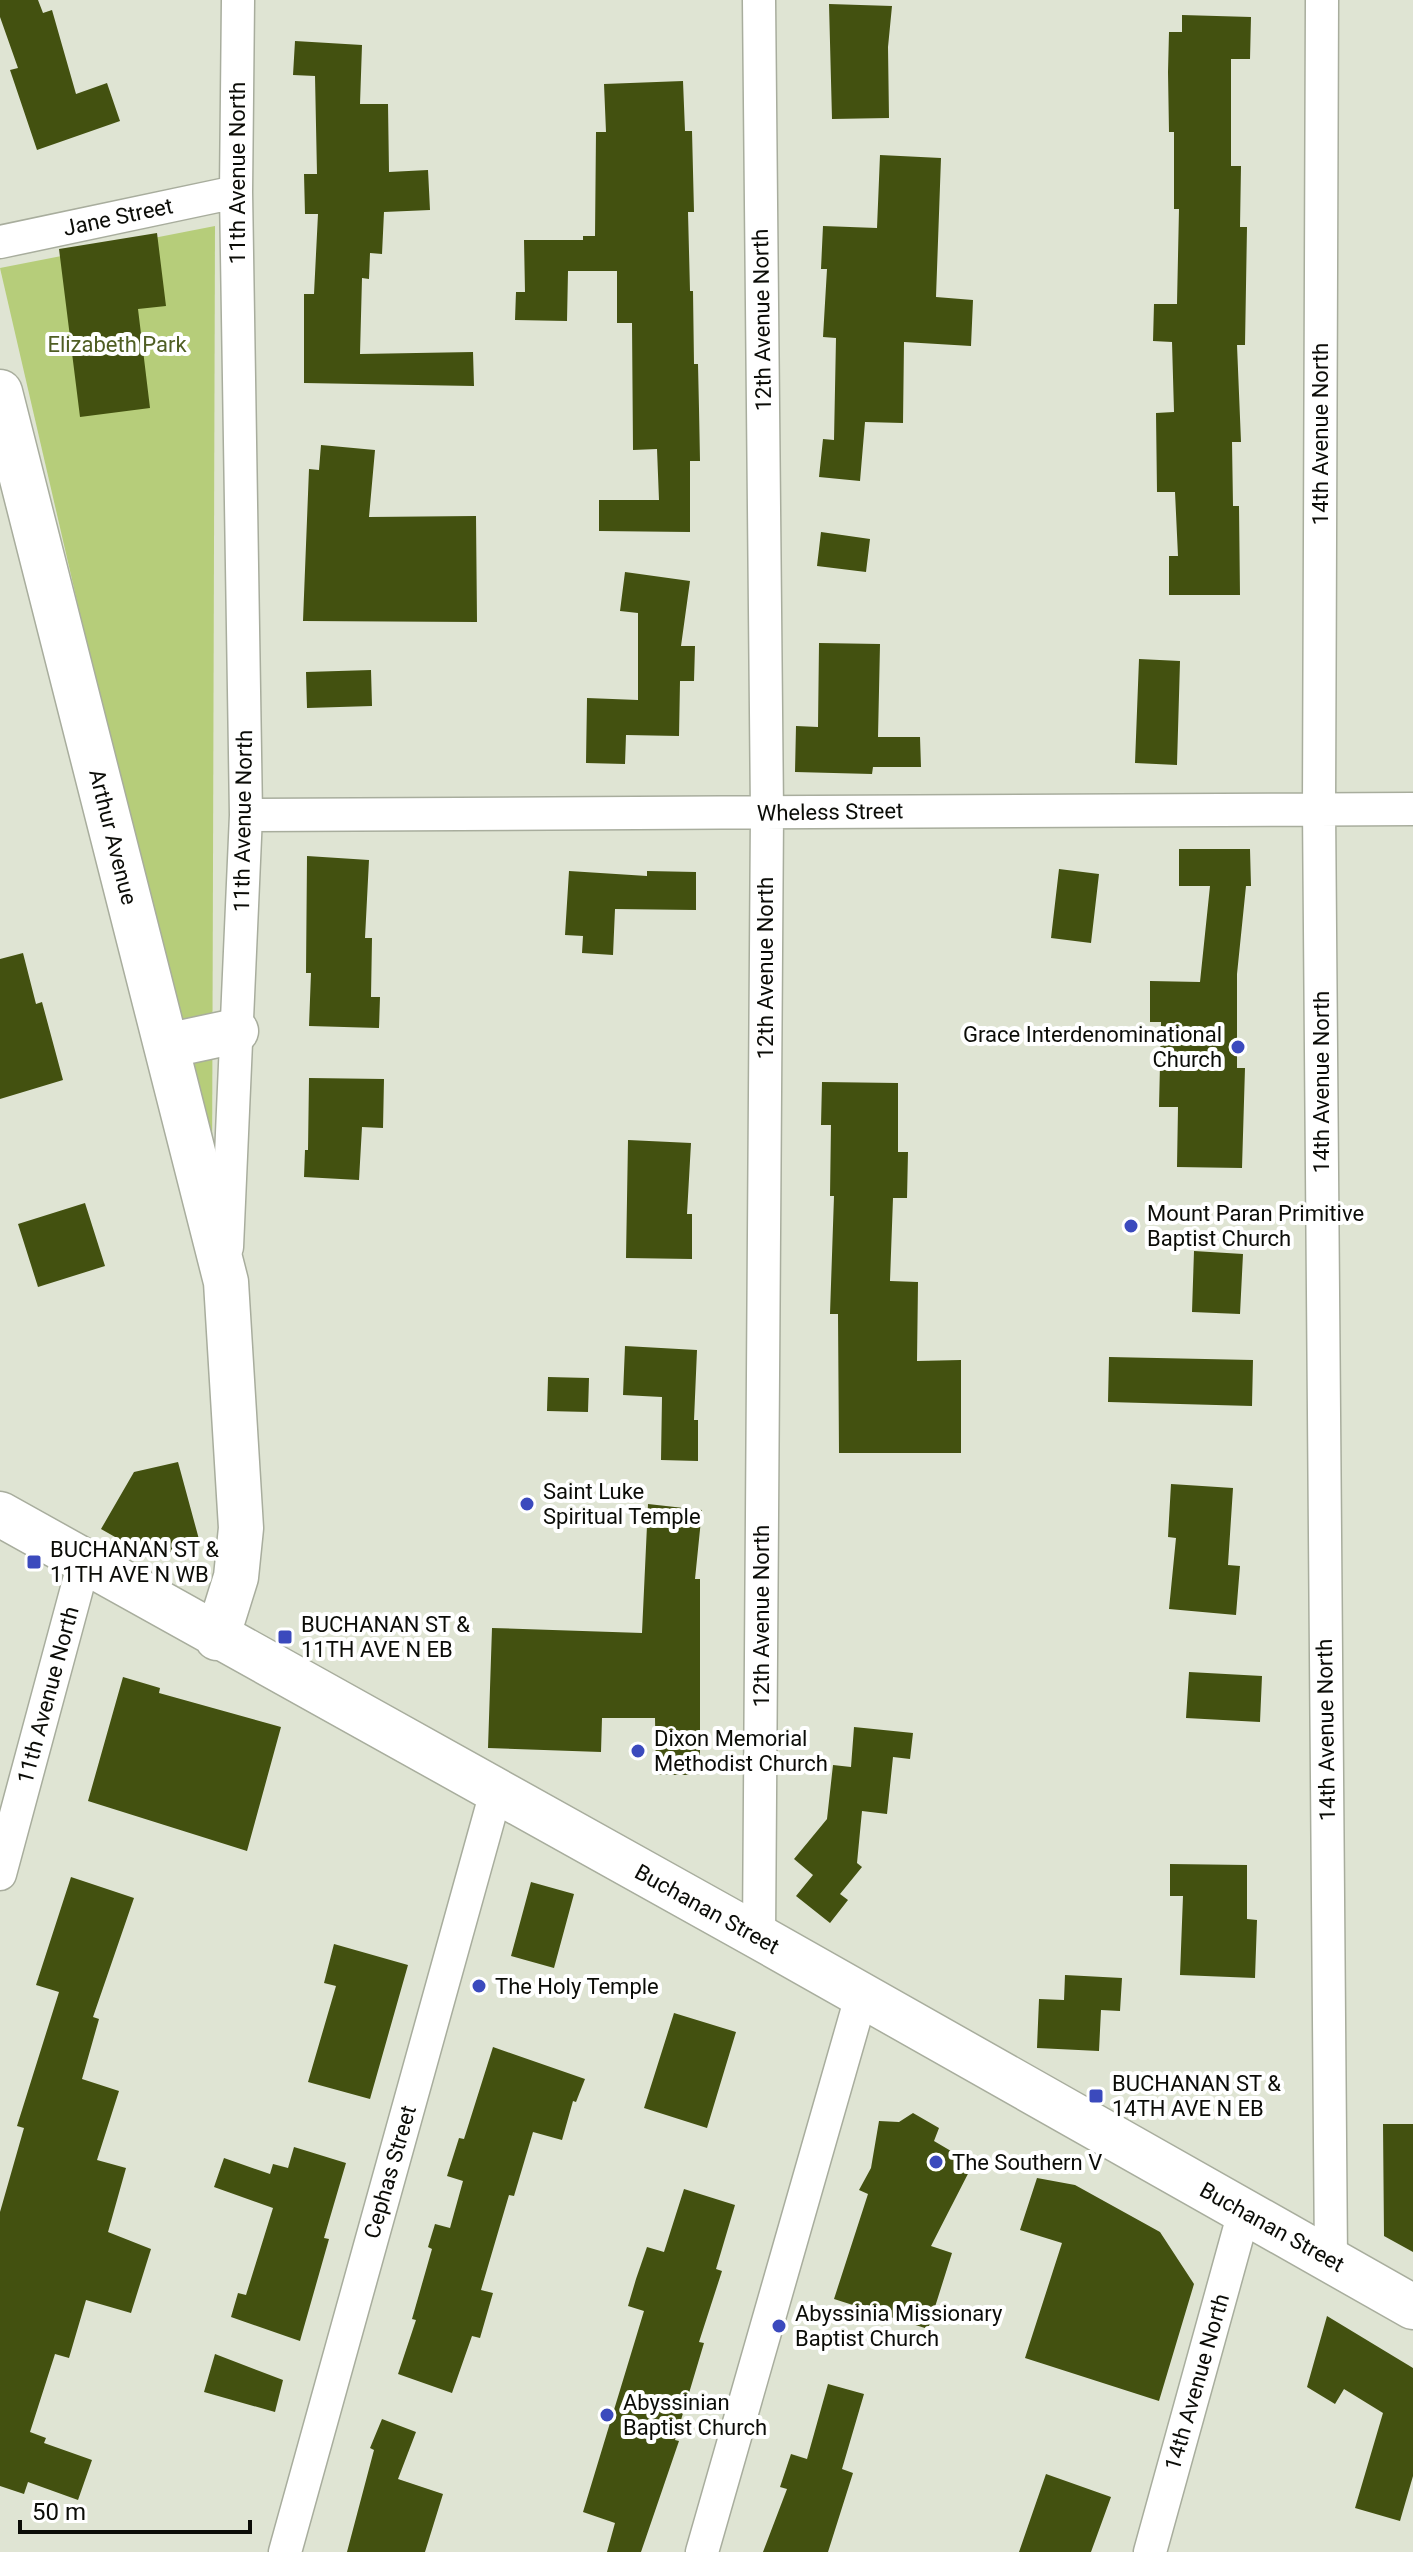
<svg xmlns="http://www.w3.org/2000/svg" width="1413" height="2552" font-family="Roboto,sans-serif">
  <rect width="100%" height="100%" fill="#dfe4d3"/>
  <path fill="#b6cd7a" d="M215 226 212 1185 0 268Z"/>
  <path fill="#435110" d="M0 0H38L43 13 52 10 76 94 107 83 120 121 37 150 10 70 18 68 0 17Z
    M829 4 892 6 888 47 889 118 832 119Z
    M1182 15 1251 17 1250 59H1231V166H1241L1240 227H1247L1245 345H1237L1241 442H1232L1233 506H1239L1240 595H1169V556H1178L1175 492H1157L1156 413 1174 412 1172 342 1153 341 1154 304H1177L1179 209H1174V132H1169L1168 72 1169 32H1182Z
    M295 41 362 45 360 104H388L389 172 428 170 430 210 384 212 382 254 370 253 369 279 362 278 360 354 473 352 474 386 304 383V294H314L318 214H305L304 174H317L315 76 293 75Z
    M683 81 685 131H692L694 212H688L690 291H693L694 364H698L699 409 700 461H690V532L599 531V500H659L657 449 633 450 632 323H617V271H568L567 321 515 320 516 292H525L524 240H583V236H595L596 132H606L604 84Z
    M880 155 941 158 936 297 973 300 971 346 904 342 903 423 865 422 860 481 819 477 823 439 834 440 836 338 823 337 827 269H821L823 226 877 228Z
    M157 233 166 306 138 309 150 408 80 417 59 249Z
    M321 445 375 450 369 517 476 516 477 622 303 621 309 469 319 470Z
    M821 532 870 539 866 572 817 566Z
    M625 572 690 581 681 646H695L694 681H680L679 736 626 735 625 764 586 763 587 698 638 700V613L620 611Z
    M819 643 880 644 878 737H920L921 767H873L872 774 795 772 796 726 818 727Z
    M1139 659 1180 661 1177 765 1135 763Z
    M371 670 372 706 307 708 306 672Z
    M1179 849H1250L1251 886H1246L1237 974V1068H1245L1242 1168 1177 1167 1178 1107H1159L1161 1022H1150V981L1200 982 1210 886H1179Z
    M307 856 369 860 365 938H372L371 997H380L379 1028 309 1026 311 973H306Z
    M1059 869 1099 874 1091 943 1051 938Z
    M569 871 647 876V871L696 872V910L615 909 613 955 582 953 583 936 565 935Z
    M23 953 36 1004 42 1002 63 1080 0 1099V959Z
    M309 1078 384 1079 383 1128 362 1127 359 1180 304 1177 305 1150H308Z
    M822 1082 898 1083V1152H908L907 1198H893L890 1281 918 1282 917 1361 961 1360V1453H839L838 1314H830L834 1196H830L831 1125H821Z
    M628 1140 691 1143 687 1214H692V1259L626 1258Z
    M85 1203 105 1266 38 1287 18 1224Z
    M1194 1251 1243 1254 1240 1314 1192 1312Z
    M625 1346 697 1350 694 1420H698V1461L661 1460 662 1397 623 1395Z
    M1109 1357 1253 1360 1252 1406 1108 1402Z
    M548 1377 589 1378 588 1412 547 1411Z
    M178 1462 200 1543 152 1558 101 1529 134 1472Z
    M1171 1484 1233 1488 1228 1565 1240 1566 1236 1615 1169 1609 1176 1538 1168 1537Z
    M648 1504 702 1510 695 1579H700V1775H656L655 1718H602L601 1752 488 1748 492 1628 642 1633Z
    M1189 1672 1262 1676 1260 1722 1186 1718Z
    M123 1677 160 1688 159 1693 281 1727 247 1851 88 1801Z
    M854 1727 913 1733 910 1759 893 1757 887 1814 862 1811 857 1863 862 1867 840 1894 848 1900 830 1923 796 1896 813 1875 794 1859 827 1819 833 1765 851 1767Z
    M1170 1864 1247 1865V1919L1257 1920 1255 1978 1180 1975 1183 1896H1170Z
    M71 1877 134 1898 93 2017 99 2019 82 2079 119 2091 97 2160 126 2168 108 2232 151 2249 131 2313 86 2300 69 2358 55 2354 30 2432 46 2438 44 2443 92 2460 78 2500 28 2482 24 2494 0 2486V2212L24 2128 17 2126 59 1992 36 1985Z
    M531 1882 574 1894 554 1968 511 1956Z
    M334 1944 408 1965 370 2099 308 2082 336 1986 324 1983Z
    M1065 1975 1122 1978 1120 2011 1101 2010 1099 2051 1037 2048 1039 1999 1064 2000Z
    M674 2013 736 2032 707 2128 644 2108Z
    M493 2047 585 2079 576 2102 573 2101 562 2140 533 2132 514 2196 509 2195 481 2290 493 2293 480 2338 472 2336 452 2393 398 2374 416 2320 412 2319 432 2249 428 2247 435 2224 450 2228 463 2181 447 2176 459 2138 464 2139Z
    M913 2113 939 2128 934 2141 973 2164 931 2246 952 2253 928 2329 834 2299 868 2194 859 2190 871 2168 879 2121 899 2122Z
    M1383 2124H1413V2252L1384 2236Z
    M294 2147 346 2163 324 2238 329 2239 300 2341 231 2317 238 2293 246 2295 273 2208 214 2187 224 2158 270 2174 273 2164 288 2168Z
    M1037 2178 1075 2185 1160 2232 1194 2284 1159 2401 1025 2358 1062 2243 1020 2230Z
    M684 2189 735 2205 716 2269 722 2271 699 2342 704 2343 675 2440 679 2441 641 2552H607L615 2523 583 2512 644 2311 628 2306 636 2279 647 2247 664 2252Z
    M1327 2316 1413 2368V2476L1400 2521 1355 2508 1383 2413 1344 2389 1335 2404 1307 2387Z
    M215 2354 283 2380 275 2412 204 2392Z
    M828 2384 864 2394 842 2469 853 2473 828 2552H763L787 2489 780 2487 791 2454 807 2459Z
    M382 2419 416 2432 398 2479 443 2494 425 2552H347L374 2450 370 2448Z
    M1046 2474 1111 2497 1091 2552H1019Z"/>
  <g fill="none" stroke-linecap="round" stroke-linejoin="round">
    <g stroke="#a8ad9d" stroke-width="35">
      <path id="street" d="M759 0 767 813 759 1937
        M1322 0 1319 808 1331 2261
        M0 242 236 192
        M246 815 1413 809
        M227 1247 246 815 236 192 238 0
        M0 1874 84 1562
        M285 2552 496 1792
        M702 2552 861 1997
        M1150 2552 1244 2212"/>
    </g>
    <g stroke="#a8ad9d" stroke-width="47">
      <path id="secondary" d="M0 392 226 1282 241 1528 236 1577 217 1638
        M166 1046 236 1031
        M0 1514 759 1937 1413 2307"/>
    </g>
    <use href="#street" stroke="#fff" stroke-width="32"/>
    <use href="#secondary" stroke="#fff" stroke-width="44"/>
  </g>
  <g fill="#3b4abd" stroke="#fff" stroke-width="3">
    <circle cx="1238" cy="1047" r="8"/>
    <circle cx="1131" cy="1226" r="8"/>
    <circle cx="527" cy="1504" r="8"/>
    <rect x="26" y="1554" width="16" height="16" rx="4"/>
    <rect x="277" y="1629" width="16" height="16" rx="4"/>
    <circle cx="638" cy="1751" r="8"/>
    <circle cx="479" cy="1986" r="8"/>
    <rect x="1088" y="2088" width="16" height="16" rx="4"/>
    <circle cx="936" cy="2162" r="8"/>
    <circle cx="779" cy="2326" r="8"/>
    <circle cx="607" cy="2415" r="8"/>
  </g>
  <g text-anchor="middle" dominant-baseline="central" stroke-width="8" stroke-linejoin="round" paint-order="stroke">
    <g font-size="22" fill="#0b0c07" stroke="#fff">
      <text transform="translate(237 173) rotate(-90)">11th Avenue North</text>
      <text transform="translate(118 217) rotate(-12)">Jane Street</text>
      <text transform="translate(762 320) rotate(-91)">12th Avenue North</text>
      <text transform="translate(1320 434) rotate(-90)">14th Avenue North</text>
      <text transform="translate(830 812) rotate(-1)">Wheless Street</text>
      <text transform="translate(243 821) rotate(-89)">11th Avenue North</text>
      <text transform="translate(113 837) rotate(76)">Arthur Avenue</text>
      <text transform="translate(765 968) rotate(-90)">12th Avenue North</text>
      <text transform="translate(1321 1082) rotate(-90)">14th Avenue North</text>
      <text transform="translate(761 1616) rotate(-90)">12th Avenue North</text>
      <text transform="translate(48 1695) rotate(-75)">11th Avenue North</text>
      <text transform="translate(1326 1730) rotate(-91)">14th Avenue North</text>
      <text transform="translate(707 1909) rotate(29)">Buchanan Street</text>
      <text transform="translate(390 2172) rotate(-74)">Cephas Street</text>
      <text transform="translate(1272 2227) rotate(29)">Buchanan Street</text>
      <text transform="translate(1197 2382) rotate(-74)">14th Avenue North</text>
    </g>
    <g font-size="22" fill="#4f5e23" stroke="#fff">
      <text x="117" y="344">Elizabeth Park</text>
    </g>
    <g font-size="22" fill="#0b0c07" stroke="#fff" text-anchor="start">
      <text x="1222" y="1034" text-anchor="end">Grace Interdenominational<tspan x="1222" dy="25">Church</tspan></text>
      <text x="1147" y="1213">Mount Paran Primitive<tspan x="1147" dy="25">Baptist Church</tspan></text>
      <text x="543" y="1491">Saint Luke<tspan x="543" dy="25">Spiritual Temple</tspan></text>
      <text x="50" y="1549">BUCHANAN ST &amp;<tspan x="50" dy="25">11TH AVE N WB</tspan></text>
      <text x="301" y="1624">BUCHANAN ST &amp;<tspan x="301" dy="25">11TH AVE N EB</tspan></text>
      <text x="654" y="1738">Dixon Memorial<tspan x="654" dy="25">Methodist Church</tspan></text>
      <text x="495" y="1986">The Holy Temple</text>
      <text x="1112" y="2083">BUCHANAN ST &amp;<tspan x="1112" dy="25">14TH AVE N EB</tspan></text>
      <text x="952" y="2162">The Southern V</text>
      <text x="795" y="2313">Abyssinia Missionary<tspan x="795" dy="25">Baptist Church</tspan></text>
      <text x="623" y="2402">Abyssinian<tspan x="623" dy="25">Baptist Church</tspan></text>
    </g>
  </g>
  <path d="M20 2520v12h230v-12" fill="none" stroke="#0b0c07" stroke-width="4"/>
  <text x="32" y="2520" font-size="24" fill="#0b0c07" stroke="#ffffff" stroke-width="6" paint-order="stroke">50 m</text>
</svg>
